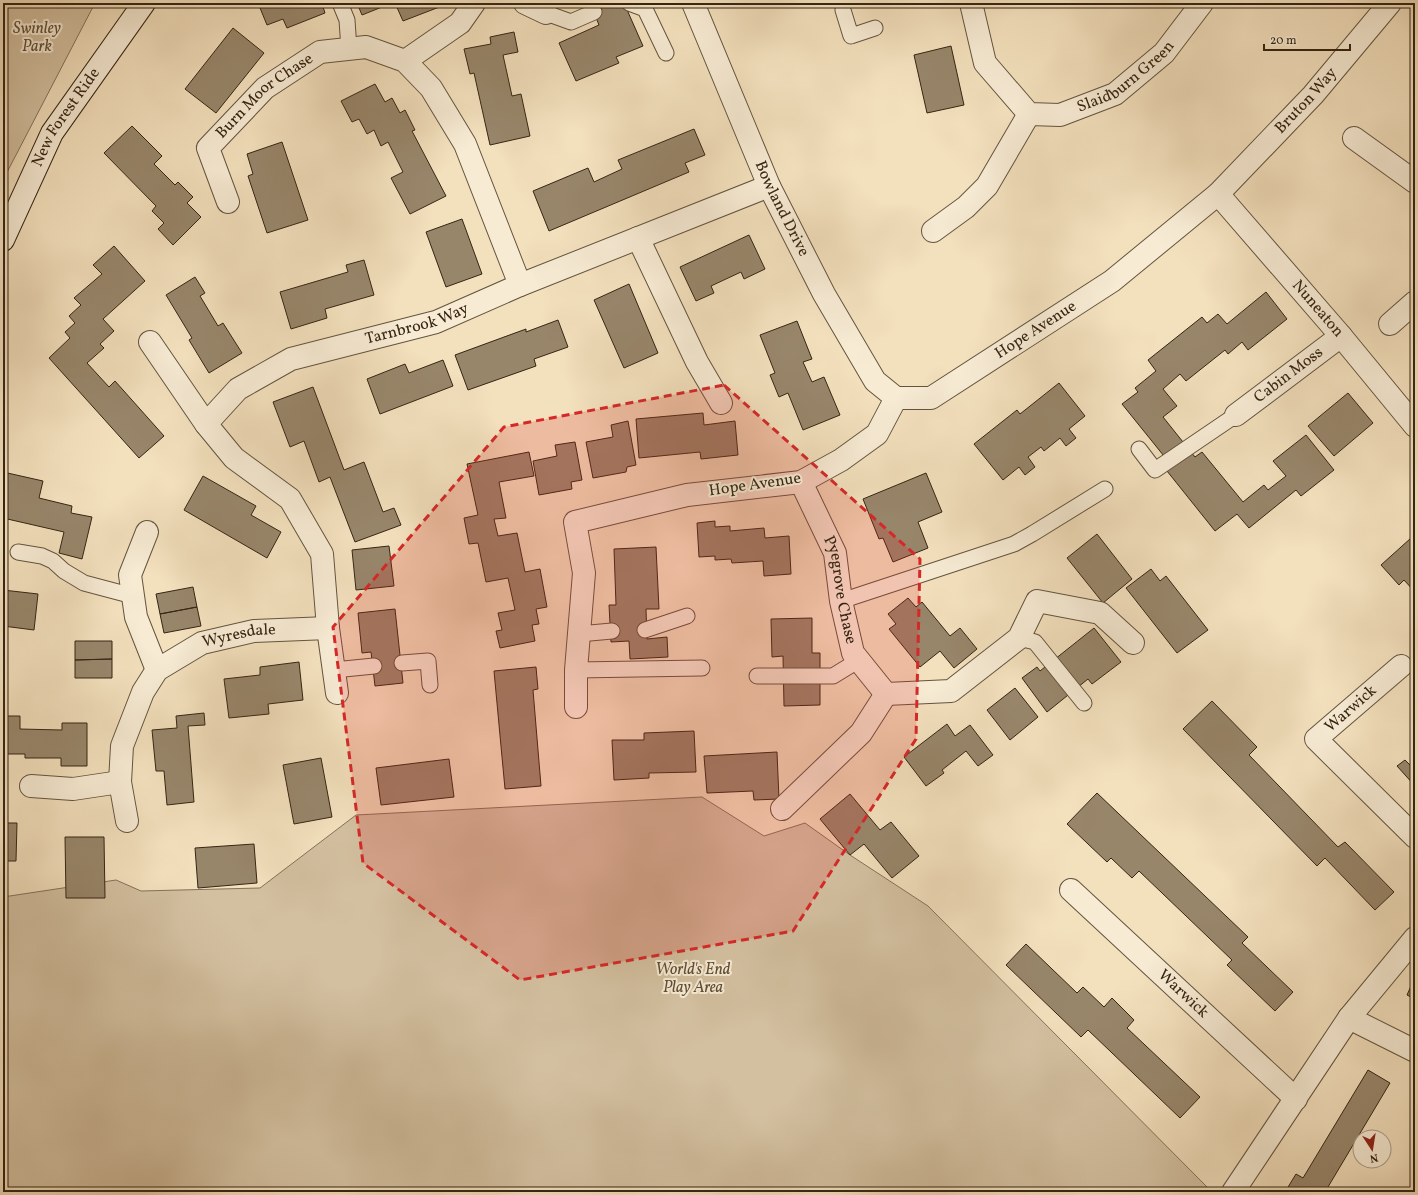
<svg xmlns="http://www.w3.org/2000/svg" width="1418" height="1195" font-family="Vollkorn,serif">
  <rect width="100%" height="100%" fill="#f3e0bd"/>
  <filter id="stains"><feTurbulence type="fractalNoise" baseFrequency=".005" numOctaves="4"/><feColorMatrix values="0 0 0 0 .2 0 0 0 0 .09 0 0 0 0 .02 0 0 0 .5 -.17"/></filter>
  <radialGradient id="worn" r=".72"><stop offset=".6" stop-color="#630" stop-opacity="0"/><stop offset="1" stop-color="#630" stop-opacity=".3"/></radialGradient>
  <path fill="#d3c0a0" stroke="#84725a" d="M3 3H95L3 180Z
    M702 797 764 836 805 823 850 855 928 906 1212 1192H3V897L116 880 141 891 260 888 356 815Z"/>
  <path fill="#98866b" stroke="#352513" d="M258 3H333L323 7 325 13 287 28 283 19 267 25Z
    M357 3H392L362 15Z
    M395 3H441L442 6 403 21Z
    M590 3H624L643 46 616 57 619 63 576 81 559 43 599 25Z
    M233 28 264 53 216 113 185 89Z
    M514 32 518 52 503 55 512 96 521 94 530 136 490 145 474 73 470 74 464 49 491 44 490 37Z
    M951 46 964 105 927 113 914 55Z
    M375 84 385 102 392 98 400 113 405 110 415 130 412 131 446 196 410 214 391 178 403 172 388 142 381 146 374 130 367 134 359 119 352 122 341 101Z
    M132 126 162 156 154 164 175 185 178 182 193 197 187 203 201 217 173 245 158 229 164 223 152 211 156 206 104 153Z
    M694 129 705 155 685 163 689 172 549 231 533 191 588 168 594 182 622 169 618 160Z
    M282 142 308 220 267 233 248 176 253 174 247 154Z
    M462 219 482 274 446 287 426 232Z
    M749 235 765 269 744 279 741 272 711 286 714 293 696 301 680 267Z
    M114 246 145 281 103 319 114 331 100 344 104 348 87 363 109 387 115 381 164 436 139 458 49 358 70 338 65 332 75 323 69 316 81 305 74 298 102 274 93 265Z
    M364 260 374 295 325 309 327 318 291 329 280 292 348 272 346 265Z
    M195 277 205 293 200 296 218 326 223 323 242 353 209 373 189 340 192 338 166 295Z
    M629 284 658 353 624 368 594 300Z
    M1266 292 1287 319 1248 350 1242 342 1228 354 1225 350 1186 381 1180 374 1163 389 1177 406 1163 417 1195 457 1202 452 1243 502 1264 485 1268 490 1286 476 1273 461 1306 435 1334 470 1301 496 1296 490 1249 528 1237 514 1215 531 1167 471 1172 466 1122 404 1138 392 1135 388 1156 371 1148 360 1202 317 1207 323 1218 314 1227 324Z
    M558 320 568 347 534 359 536 366 468 390 455 355 526 329V332Z
    M797 321 812 359 803 362 812 382 824 377 840 415 803 430 788 393 779 397 770 375 775 373 760 335Z
    M443 360 453 386 380 414 367 379 405 364 409 373Z
    M1059 383 1085 416 1069 429 1076 438 1066 446 1060 438 1044 451 1041 447 1028 457 1035 467 1025 475 1019 467 1003 480 974 444 1017 410 1020 414Z
    M313 387 344 470 364 462 383 512 394 508 401 525 355 542 330 477 319 482 304 441 290 447 273 402Z
    M1348 393 1373 423 1334 456 1308 426Z
    M703 413 704 425 735 421 738 455 701 459 700 452 639 458 636 419Z
    M628 421 636 465 627 467 626 472 593 478 586 442 613 437 611 425Z
    M575 442 582 480 571 482 572 489 539 495 533 461 557 456 555 445Z
    M529 452 534 476 499 482 506 518 494 519 498 536 517 533 525 572 540 569 547 607 536 609 539 624 532 625 535 641 500 648 496 631 502 630 498 613 515 610 508 578 486 582 478 543 469 544 464 518 478 515 467 464Z
    M3 472 43 481 39 498 72 506 71 513 92 517 82 559 59 553 64 532 3 518Z
    M926 473 942 512 918 522 928 548 893 562 883 538 879 539 863 499Z
    M203 476 256 506 251 515 281 532 267 558 184 510Z
    M715 521V527L730 526V531L764 528 765 538 789 536 791 574 764 576 763 561 732 563 731 559 715 560V556L699 557 697 523Z
    M1097 534 1132 579 1103 603 1067 558Z
    M1411 538 1415 543V592L1404 580 1399 585 1381 565Z
    M389 546 394 586 356 590 352 550Z
    M656 547 659 609H646L647 639 667 637 668 657 630 659 629 641 611 642 609 605H616L614 549Z
    M1151 569 1160 581 1166 576 1208 630 1177 653 1126 588Z
    M193 587 197 607 160 614 156 594Z
    M3 590 38 594 34 630 3 626Z
    M908 598 916 607 922 602 950 636 960 628 977 649 954 668 940 651 920 667 889 629 896 624 888 614Z
    M197 607 201 626 164 633 160 614Z
    M395 609 403 683 375 686 371 652 362 653 358 613Z
    M812 618V653H820V705L784 706 783 656 772 657 771 619Z
    M1094 628 1121 662 1092 684 1088 679 1047 712 1022 678 1037 667 1040 671Z
    M75 641H112V659L75 660Z
    M112 659V678H75V660Z
    M299 662 303 700 268 704 269 714 229 718 224 679 260 675V667Z
    M536 667 538 689 533 690 541 786 505 789 494 671Z
    M1015 688 1038 717 1010 740 987 710Z
    M1212 701 1257 747 1249 755 1338 847 1345 842 1394 892 1375 910 1325 858 1317 866 1183 729Z
    M204 713 205 725 188 726 194 802 167 805 164 771H156L152 730 177 728 176 716Z
    M3 716H20V729L62 730V723H87V766H61V758H25V754H3Z
    M947 724 955 736 970 725 993 755 978 766 966 751 942 770 944 773 926 786 904 757Z
    M694 731 696 772 649 773V778L614 780 612 740H644V733Z
    M777 752 779 799 754 800 753 791 707 793 704 756Z
    M321 758 332 817 294 824 283 765Z
    M449 759 454 797 381 805 376 768Z
    M1405 760 1410 765 1415 760V786L1397 766Z
    M1097 793 1248 937 1242 943 1293 992 1275 1011 1227 965 1232 960 1139 871 1132 878 1111 858 1107 862 1067 824Z
    M850 794 880 830 891 822 919 856 892 878 864 844 850 855 820 819Z
    M3 823H17L16 861H3Z
    M65 837H104L105 898H66Z
    M254 844 257 883 198 888 195 848Z
    M1026 944 1077 993 1083 987 1104 1007 1112 998 1134 1020 1127 1028 1200 1097 1180 1118 1088 1030 1081 1037 1006 965Z
    M1415 977V999L1407 995Z
    M1368 1070 1390 1083 1325 1192H1285L1296 1174 1303 1178Z"/>
  <g fill="none" stroke-linecap="round" stroke-linejoin="round">
    <g stroke="#64543e" stroke-width="17">
      <path id="service" d="M340 3 347 20 349 49
        M629 3 645 9 666 53
        M843 10 851 36 875 28
        M546 13 571 22 594 12
        M1139 449 1155 470 1236 415
        M18 552 42 556 53 561 64 571 84 583 133 596
        M841 601 1014 544 1032 534 1105 489
        M645 630 687 616
        M579 634 612 631
        M1019 638 1035 642 1084 703
        M402 663 428 661 430 685
        M334 670 374 666
        M576 670 702 668
        M757 676H833L859 660"/>
    </g>
    <g stroke="#64543e" stroke-width="24">
      <g id="minor">
        <path d="M525 3 546 13"/>
        <path id="s1" d="M693 3 769 186 824 294 875 381 896 398"/>
        <path id="s2" d="M971 3 985 63 1029 114 1060 115 1115 94 1164 53 1202 3"/>
        <path d="M405 61 460 23 474 3"/>
        <path d="M1354 138 1415 182"/>
        <path id="s3" d="M1218 194 1341 336 1415 426"/>
        <path id="s4" d="M228 202 208 148 265 88 320 52 366 47 405 61 431 88 465 144 520 285"/>
        <path d="M933 231 966 207 987 186 1029 114"/>
        <path d="M638 238 697 362 721 403"/>
        <path d="M1390 324 1415 302"/>
        <path d="M150 342 206 424 234 458 290 499 322 554 328 628 337 693"/>
        <path id="s5" d="M896 398H931L1112 281 1218 194 1313 95 1390 3"/>
        <path id="s6" d="M1236 415 1341 336"/>
        <path id="s7" d="M206 424 238 389 291 359 436 322 520 285 769 186"/>
        <path id="s8" d="M801 482 835 553 841 601 853 653 886 694 951 691 1019 638 1037 601 1100 613 1133 643"/>
        <path d="M147 532 130 575 136 617 157 670"/>
        <path d="M1401 666 1316 739 1415 837"/>
        <path d="M576 707V670L584 573 575 522 687 495 801 482 841 460 877 434 896 398"/>
        <path d="M31 786 73 789 120 782"/>
        <path d="M782 809 861 733 886 694"/>
        <path id="s9" d="M127 821 120 782 122 746 143 692 157 670 202 643 254 631 328 628"/>
        <path id="s10" d="M1071 890 1296 1099"/>
        <path d="M1349 1018 1415 1051"/>
        <path d="M1233 1192 1349 1018 1415 938"/>
      </g>
    </g>
    <g stroke="#352513" stroke-width="24">
      <g id="secondary">
        <path id="s11" d="M3 240 52 133 144 3"/>
      </g>
    </g>
    <use href="#service" stroke="#f7ebd4" stroke-width="15"/>
    <use href="#minor" stroke="#f7ebd4" stroke-width="22"/>
    <use href="#secondary" stroke="#f7ebd4" stroke-width="22"/>
  </g>
  <path fill="#d62828" fill-opacity="0.2" stroke="#d62828" stroke-width="3" stroke-dasharray="8 5" stroke-linejoin="round" d="M724 385 920 559 916 739 793 931 520 980 363 863 333 627 504 427Z"/>
  <g text-anchor="middle" dominant-baseline="central" stroke-width="4" stroke-linejoin="round" paint-order="stroke">
    <g font-size="16" font-style="italic" fill="#5c4c36" stroke="#f7ebd4">
      <text x="37" y="29">Swinley<tspan x="37" dy="18">Park</tspan></text>
      <text x="693" y="970">World's End<tspan x="693" dy="18">Play Area</tspan></text>
    </g>
    <g font-size="16" fill="#352513" stroke="#f7ebd4">
      <text stroke="none"><textPath href="#s2" startOffset="237">Slaidburn Green</textPath></text>
      <text stroke="none"><textPath href="#s4" startOffset="135">Burn Moor Chase</textPath></text>
      <text stroke="none"><textPath href="#s5" startOffset="516">Bruton Way</textPath></text>
      <text stroke="none"><textPath href="#s11" startOffset="138">New Forest Ride</textPath></text>
      <text stroke="none"><textPath href="#s1" startOffset="224">Bowland Drive</textPath></text>
      <text stroke="none"><textPath href="#s3" startOffset="152">Nuneaton</textPath></text>
      <text stroke="none"><textPath href="#s7" startOffset="239">Tarnbrook Way</textPath></text>
      <text stroke="none"><textPath href="#s5" startOffset="160">Hope Avenue</textPath></text>
      <text stroke="none"><textPath href="#s6" startOffset="66">Cabin Moss</textPath></text>
      <text transform="translate(755 485) rotate(-8)">Hope Avenue</text>
      <text stroke="none"><textPath href="#s8" startOffset="116">Pyegrove Chase</textPath></text>
      <text stroke="none"><textPath href="#s9" startOffset="250">Wyresdale</textPath></text>
      <text transform="translate(1351 709) rotate(-41)">Warwick</text>
      <text stroke="none"><textPath href="#s10" startOffset="153">Warwick</textPath></text>
    </g>
  </g>
  <rect width="1418" height="1195" fill="none" stroke="#f3e0bd" stroke-width="16"/>
  <rect x="4" y="4" width="1410" height="1187" fill="none" stroke="#352513" stroke-width="2"/>
  <rect x="8" y="8" width="1402" height="1179" fill="none" stroke="#352513"/>
  <g transform="translate(1372 1149) rotate(168)"><circle r="19" fill="#f7ebd4" stroke="#a99c87"/>
  <path d="M0-3L7 15L0 10L-7 15Z" fill="#8f2418"/>
  <text y="-6" font-size="11" font-weight="bold" text-anchor="middle" fill="#352513">N</text>
  </g>
  <path d="M1264 44v6h86v-6" fill="none" stroke="#352513" stroke-width="2"/>
  <text x="1270" y="44" font-size="12" fill="#352513" stroke="#f7ebd4" stroke-width="3" paint-order="stroke">20 m</text>
  <rect width="100%" height="100%" filter="url(#stains)"/>
  <rect width="100%" height="100%" fill="url(#worn)"/>
</svg>
